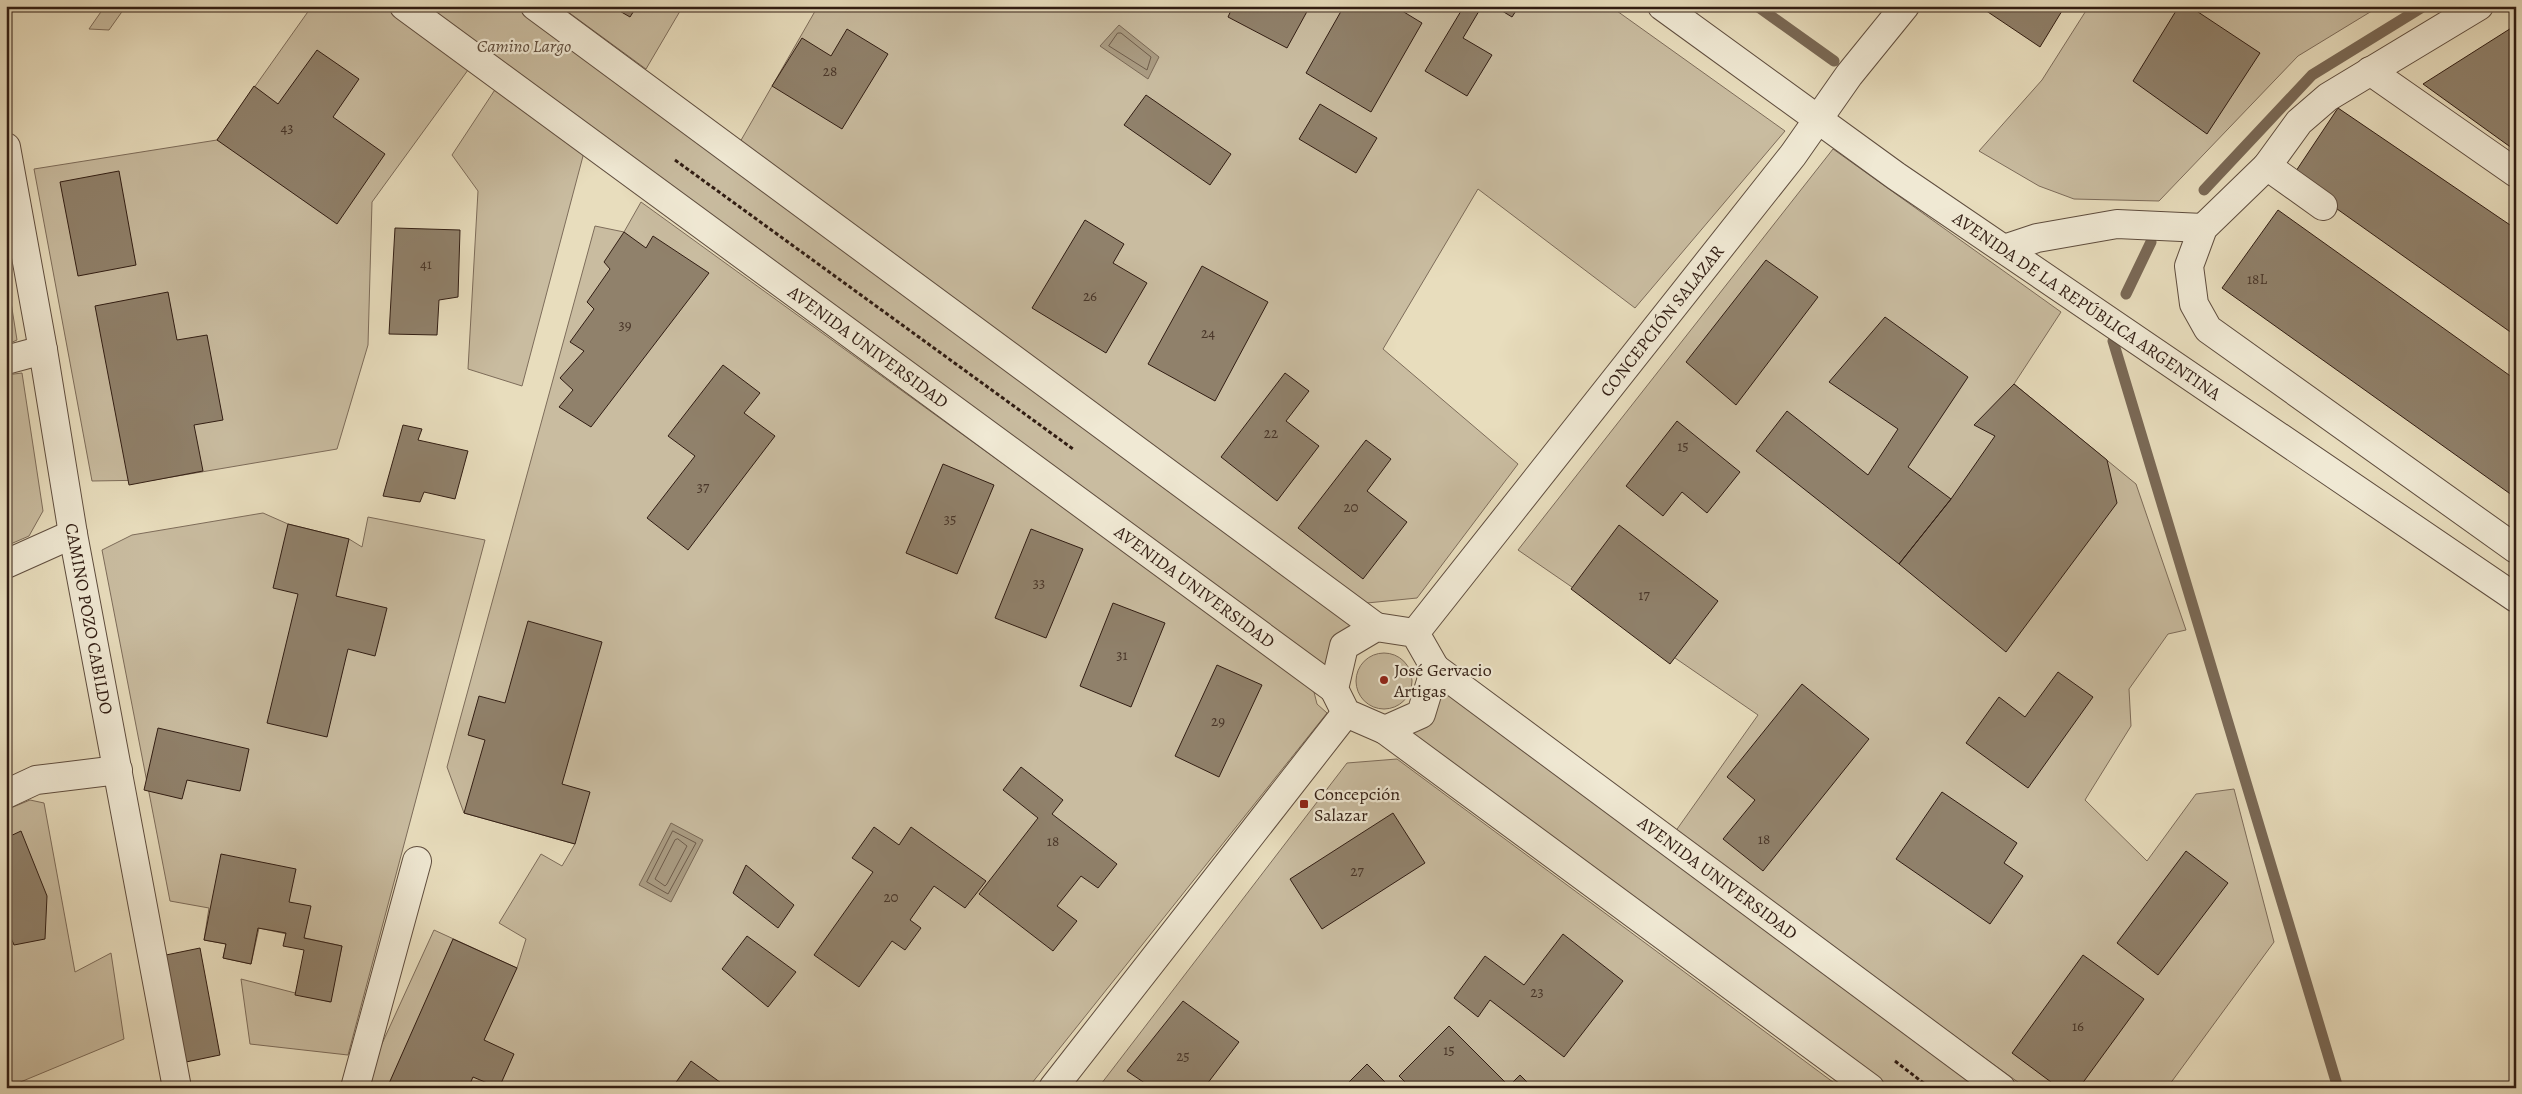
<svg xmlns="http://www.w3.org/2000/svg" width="2522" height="1094" font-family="Alegreya,serif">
  <rect width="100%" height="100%" fill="#e8ddbd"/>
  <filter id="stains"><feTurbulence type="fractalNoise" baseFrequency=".004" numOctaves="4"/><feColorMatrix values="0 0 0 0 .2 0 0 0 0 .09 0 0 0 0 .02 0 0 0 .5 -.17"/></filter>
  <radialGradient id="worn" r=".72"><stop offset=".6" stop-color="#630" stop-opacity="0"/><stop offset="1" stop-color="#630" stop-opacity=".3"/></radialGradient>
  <path fill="#c9bca0" stroke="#7d6c5a" d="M105 6H126L109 30 89 29Z
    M312 6H535L1376 627 1344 646 1334 689 587 141 522 386 468 369 478 191 452 155 502 79 476 59 372 202 368 345 337 449 154 480 92 481 34 169 217 140Z
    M560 6H683L646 69Z
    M818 6H1610L1785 131 1635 308 1478 189 1383 349 1518 464 1417 598 1367 603 740 142Z
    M2089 6H2380L2298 56 2159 201 2074 199 2039 186 1979 151 2042 80Z
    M1833 149 2061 312 2014 384 2136 484 2186 630 2168 634 2129 689 2131 726 2085 800 2147 861 2196 794 2234 789 2274 942 2167 1088H2026L1675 832 1758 715 1518 550Z
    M641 202 1313 688 1317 704 1327 713 1028 1088H369L380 1048 434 930 517 968 526 939 499 923 541 854 562 866 575 844 464 813 447 767 595 226 624 232Z
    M6 271 17 340 6 345Z
    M22 373 43 511 29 536 6 546V375Z
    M263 513 288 524 349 539 362 547 368 517 485 540 348 1055 250 1044 241 979 330 1002 342 946 259 928 251 964 223 958 226 944 204 940 209 908 170 901 102 550 132 535Z
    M1356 681a28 28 0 1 1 56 0a28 28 0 1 1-56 0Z
    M1435 668 2001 1088H1869L1385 730 1421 714Z
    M1397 759 1841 1088H1098L1347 763Z
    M30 800 44 803 75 972 111 953 124 1039 6 1088V810Z"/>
  <path fill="#aa9c83" stroke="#7a6956" d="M1119 25 1159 57 1148 79 1100 46Z
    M671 823 703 840 671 902 639 885Z"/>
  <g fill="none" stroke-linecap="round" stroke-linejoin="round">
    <path stroke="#6e5c4b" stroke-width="1" d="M1118 33H1121L1151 57 1147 70 1109 46Z
      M673 831 696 843 668 894 647 882Z
      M678 839 687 846 667 884 665 886 655 879 675 840Z"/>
    <path stroke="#7a6956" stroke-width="11" d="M1757 6 1834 61
      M2204 190 2312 75 2424 6
      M2126 294 2151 242
      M2113 341 2338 1088"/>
  </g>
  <path fill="#90816b" stroke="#311d13" d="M611 6H637L630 17Z
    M1233 6H1310L1287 48 1228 17Z
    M1344 6H1394L1422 23 1371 112 1306 73Z
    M1464 6H1482L1463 38 1492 55 1467 96 1425 71Z
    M1494 6H1519L1512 17Z
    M1979 6H2065L2040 47Z
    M2179 6H2189L2260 53 2207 134 2133 81Z
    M2516 25V151L2423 84Z
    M847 29 888 54 842 129 772 86 802 38 831 56Z
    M317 50 359 79 333 117 385 154 337 224 217 140 254 86 278 104Z
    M1146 95 1231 154 1210 185 1124 125Z
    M1320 104 1377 138 1356 173 1299 139Z
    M2338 108 2516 229V336L2292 177Z
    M119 171 136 265 78 276 60 182Z
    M2278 210 2516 380V498L2222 288Z
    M1085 220 1124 244 1113 263 1147 283 1106 353 1032 308Z
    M395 228 460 230 458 297 439 300 437 335 389 334Z
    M624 232 646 248 653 236 709 273 591 427 559 407 573 390 560 378 584 351 570 342 594 309 587 302 610 269 604 262Z
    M1766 260 1818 297 1736 405 1686 362Z
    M1202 266 1268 302 1215 401 1148 364Z
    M168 292 177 340 207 335 223 420 194 425 203 471 129 485 95 306Z
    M1885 317 1968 377 1908 467 1951 499 1899 564 1756 451 1787 411 1868 475 1898 429 1829 382Z
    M723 365 760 393 744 413 775 436 688 550 647 518 695 456 668 436Z
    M1285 373 1309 391 1286 421 1319 446 1277 501 1221 457Z
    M2014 384 2107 460 2117 503 2006 652 1899 564 1951 499 1995 436 1974 425Z
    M1677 421 1740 472 1707 513 1682 492 1663 516 1626 486Z
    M403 425 422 429 418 440 468 451 455 499 424 492 420 502 383 496Z
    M1366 440 1391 459 1367 491 1407 522 1363 579 1298 528Z
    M943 464 994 485 957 574 906 553Z
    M288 524 349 539 336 596 387 608 375 656 348 649 327 737 267 723 298 594 273 588Z
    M1619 525 1718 601 1670 664 1571 589Z
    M1031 529 1083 549 1046 638 995 618Z
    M1113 603 1165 623 1131 707 1080 686Z
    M528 621 602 642 562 784 590 792 575 844 464 813 485 740 468 735 479 696 505 703Z
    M1217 665 1262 685 1219 777 1175 756Z
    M2058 672 2093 697 2028 788 1966 743 1999 697 2025 717Z
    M1802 684 1869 739 1763 871 1723 839 1755 800 1727 777Z
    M158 728 249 749 240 791 187 780 182 799 144 790Z
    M1021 767 1063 800 1052 814 1117 864 1098 888 1081 876 1057 906 1077 921 1053 951 979 894 1038 818 1003 790Z
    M1942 792 2017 843 2004 863 2023 876 1990 924 1896 859Z
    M1393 813 1425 863 1322 929 1290 879Z
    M874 827 899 845 911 827 986 881 965 908 934 886 910 920 921 928 905 950 892 941 859 987 814 955 873 872 852 858Z
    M21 831 47 896 45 939 14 945 6 926V838Z
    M2186 851 2228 883 2158 975 2117 943Z
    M221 854 296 869 289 902 311 906 304 938 342 946 331 1002 295 995 304 950 283 946 286 933 258 928 251 964 223 958 226 944 204 940Z
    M746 865 794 905 778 928 733 893Z
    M1563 934 1623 981 1564 1057 1490 1000 1478 1017 1454 998 1485 956 1524 985Z
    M747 936 796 972 768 1007 722 969Z
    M453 939 517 968 484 1040 514 1054 499 1088 473 1077 468 1088H387Z
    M200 948 220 1055 186 1062 166 955Z
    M2083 955 2144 999 2079 1088H2059L2012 1053Z
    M1183 1001 1239 1042 1207 1084 1211 1088H1152L1127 1071Z
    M1449 1026 1509 1086 1520 1075 1533 1088H1407L1409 1086 1399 1076Z
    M691 1061 728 1088H672Z
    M1367 1064 1391 1088H1343Z"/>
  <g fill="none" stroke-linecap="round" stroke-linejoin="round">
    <g stroke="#5f4d3e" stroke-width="30">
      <g id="minor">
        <path id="s1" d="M404 6 1334 689"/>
        <path d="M535 6 1376 627"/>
        <path id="s2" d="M1662 6 1896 176 2516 598"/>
        <path d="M2479 6 2328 97 2299 122 2267 166 2203 228 2189 266 2194 304 2208 329 2516 549"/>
        <path d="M2370 71 2516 173"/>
        <path id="s3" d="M6 147 43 350 73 534 177 1088"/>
        <path d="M2267 166 2323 206"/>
        <path d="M2004 249 2037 238 2117 224 2203 228"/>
        <path d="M6 360 43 350"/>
        <path d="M6 564 73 534"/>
        <path d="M1376 627 1415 633 1435 668 1421 714 1385 730 1346 713 1334 689 1344 646Z"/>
        <path id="s4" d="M1415 633 1793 155 1849 75 1905 6"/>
        <path id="s5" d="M1435 668 2001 1088"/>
        <path d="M1385 730 1870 1088"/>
        <path d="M6 794 36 780 118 770"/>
        <path d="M355 1088 417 861"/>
        <path d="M1053 1088 1346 713"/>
      </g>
    </g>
    <path stroke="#311d13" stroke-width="3" stroke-dasharray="4 2.5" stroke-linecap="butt" d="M675 160 1073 449
      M1895 1061 1930 1088"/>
    <use href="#minor" stroke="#f0e9d4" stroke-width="28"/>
  </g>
  <g fill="#8f2418" stroke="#f0e9d4" stroke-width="2">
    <circle cx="1384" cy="680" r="5"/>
    <rect x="1299" y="799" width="10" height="10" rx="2.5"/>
  </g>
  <g text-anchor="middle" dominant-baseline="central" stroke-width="4.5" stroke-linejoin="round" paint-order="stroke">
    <g font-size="15" fill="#493629">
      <text x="830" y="71">28</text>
      <text x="287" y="128">43</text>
      <text x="426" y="264">41</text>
      <text x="2257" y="279">18L</text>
      <text x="1090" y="296">26</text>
      <text x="625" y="325">39</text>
      <text x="1208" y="333">24</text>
      <text x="1271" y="433">22</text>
      <text x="1683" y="446">15</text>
      <text x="703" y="487">37</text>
      <text x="1351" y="507">20</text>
      <text x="950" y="519">35</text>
      <text x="1039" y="583">33</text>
      <text x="1644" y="595">17</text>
      <text x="1122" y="655">31</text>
      <text x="1218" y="721">29</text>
      <text x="1764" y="839">18</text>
      <text x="1053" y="841">18</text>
      <text x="1357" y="871">27</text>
      <text x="891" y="897">20</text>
      <text x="1537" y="992">23</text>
      <text x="2078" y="1026">16</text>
      <text x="1449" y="1050">15</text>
      <text x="1183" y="1056">25</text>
    </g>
    <g font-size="18" font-style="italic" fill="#5f4d3d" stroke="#f0e9d4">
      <text x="524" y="46">Camino Largo</text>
    </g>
    <g font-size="18" fill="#311d13" stroke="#f0e9d4">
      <text stroke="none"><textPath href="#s2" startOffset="520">AVENIDA DE LA REPÚBLICA ARGENTINA</textPath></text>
      <text stroke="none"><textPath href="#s4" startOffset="398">CONCEPCIÓN SALAZAR</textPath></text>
      <text stroke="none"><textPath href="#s1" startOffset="576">AVENIDA UNIVERSIDAD</textPath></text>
      <text stroke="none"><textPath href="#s1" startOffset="981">AVENIDA UNIVERSIDAD</textPath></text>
      <text stroke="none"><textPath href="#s3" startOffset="479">CAMINO POZO CABILDO</textPath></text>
      <text stroke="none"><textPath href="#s5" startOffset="352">AVENIDA UNIVERSIDAD</textPath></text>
    </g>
    <g font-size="18" fill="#311d13" stroke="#f0e9d4" text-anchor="start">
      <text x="1394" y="670">José Gervacio<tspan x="1394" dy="21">Artigas</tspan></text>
      <text x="1314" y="794">Concepción<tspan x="1314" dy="21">Salazar</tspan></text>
    </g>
  </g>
  <rect width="2522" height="1094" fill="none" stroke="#e8ddbd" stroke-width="25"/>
  <rect x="8" y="8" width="2507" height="1079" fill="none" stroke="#311d13" stroke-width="2.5"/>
  <rect x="12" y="12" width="2497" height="1069" fill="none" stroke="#311d13"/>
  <rect width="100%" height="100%" filter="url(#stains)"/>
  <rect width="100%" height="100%" fill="url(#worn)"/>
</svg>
